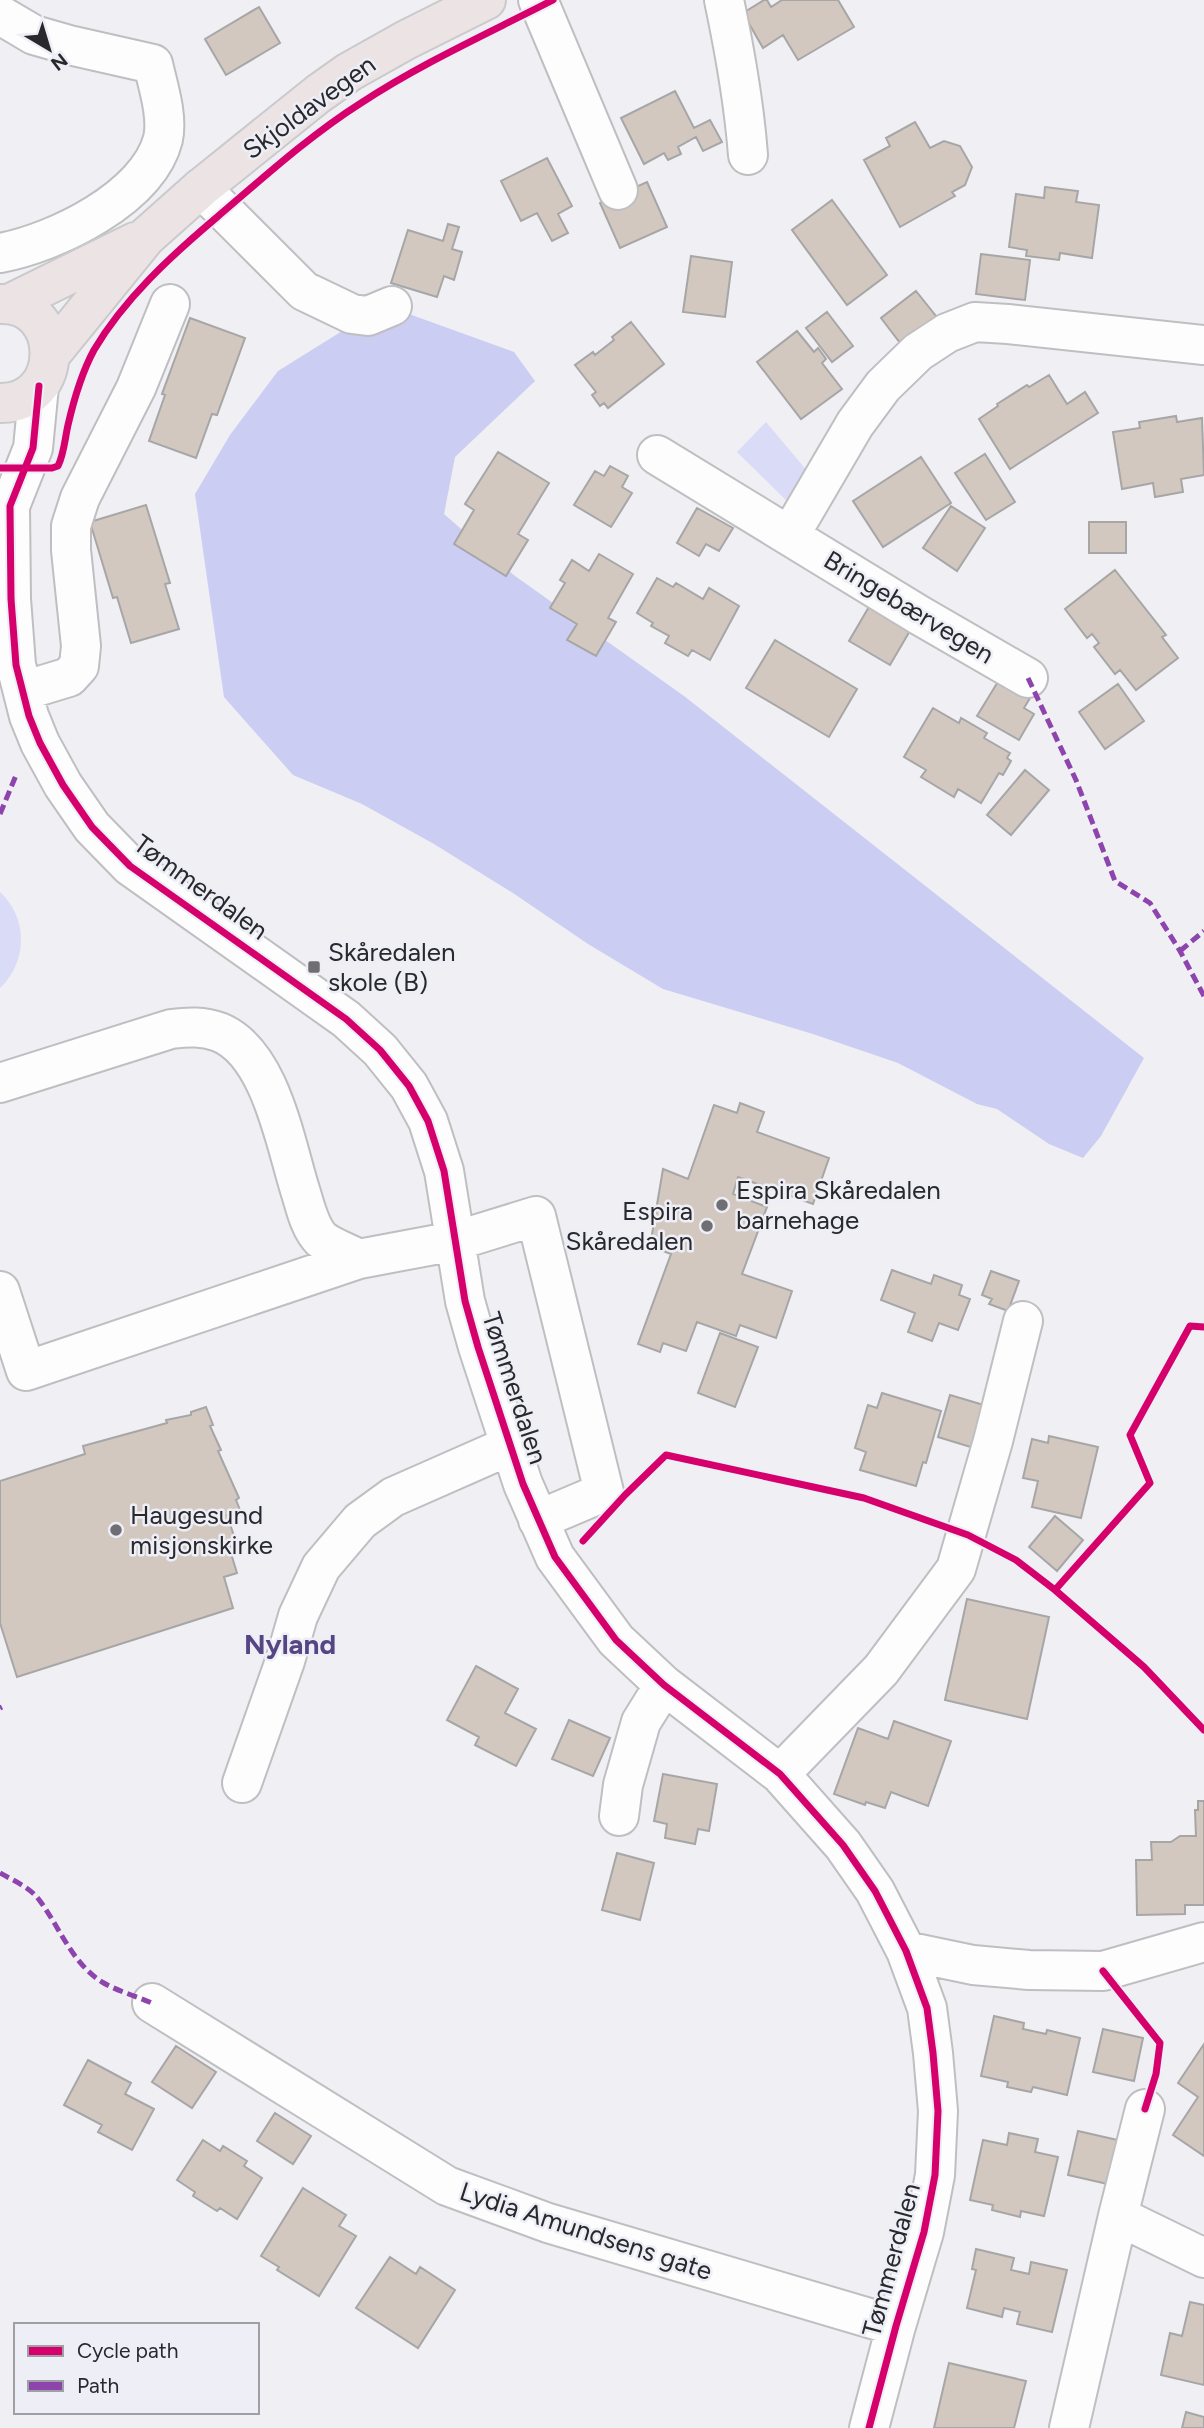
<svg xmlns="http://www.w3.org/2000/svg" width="1204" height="2428" font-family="Figtree,sans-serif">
  <rect width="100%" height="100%" fill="#efeff4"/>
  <path fill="#dadcf7" d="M766 422 819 485 801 515 737 452Z
    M0 892C28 918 28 961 0 988Z"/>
  <path fill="#cbcdf3" d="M384 305 514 352 535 381 455 457 444 514 515 576 684 696 1144 1058 1101 1136 1083 1158 1049 1144 997 1109 977 1104 898 1063 813 1034 663 989 588 944 513 893 434 844 362 804 293 775 224 697 195 494 230 435 278 371Z"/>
  <path fill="#d2c8c0" stroke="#a7a6a7" stroke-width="2" d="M764 0H767L771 7 782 0H838L854 27 798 60 783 35 763 48 743 13Z
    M259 7 280 43 226 75 205 39Z
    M675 91 694 128 710 120 722 142 703 151 696 137 678 147 681 154 668 160 664 153 644 164 621 118Z
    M915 122 930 148 944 141 960 146 972 167 965 185 952 192 955 196 900 227 864 160 890 146 886 138Z
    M547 158 572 206 558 214 568 233 552 241 537 213 521 221 501 181Z
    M647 182 667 227 620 248 600 203Z
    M1045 187 1078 191 1076 202 1099 205 1092 258 1060 253 1059 260 1026 256 1027 250 1009 247 1016 194 1044 198Z
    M832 200 887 275 847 305 792 230Z
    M448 224 459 227 452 249 462 252 454 280 444 276 437 297 391 283 408 230 443 241Z
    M981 254 1030 260 1025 300 976 294Z
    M691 256 732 262 725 317 683 312Z
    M916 291 940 321 904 348 881 318Z
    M827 312 853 346 832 362 806 328Z
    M190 318 245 338 217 415 212 414 196 458 149 441 165 395 162 394Z
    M631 322 664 364 608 408 604 403 600 406 592 395 596 392 575 365 593 352 595 355 614 340 612 337Z
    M797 331 814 352 818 348 826 359 822 363 842 389 801 419 757 362Z
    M1049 375 1067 404 1085 392 1098 413 1010 469 979 419 998 406 997 404 1027 385 1029 387Z
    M1176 416 1177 422 1202 418 1204 475 1181 479 1183 492 1155 497 1153 483 1122 489 1113 432 1140 428 1139 422Z
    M498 452 549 483 518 534 528 540 506 576 454 544 474 510 465 504Z
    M985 454 1015 502 986 520 955 473Z
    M921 457 951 503 883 547 853 501Z
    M610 466 628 476 622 487 632 493 611 527 574 505 595 471 604 476Z
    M146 505 170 583 165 584 179 629 131 643 117 597 113 598 90 522Z
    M951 506 985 528 957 571 923 548Z
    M697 508 733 528 719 551 706 544 699 556 677 543Z
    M1089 522H1126V553H1089Z
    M599 554 633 574 608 618 616 622 596 656 567 640 577 624 550 608 565 583 560 580 572 560 589 571Z
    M1115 570 1166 635 1162 637 1178 658 1136 690 1120 670 1115 674 1094 647 1099 643 1092 634 1087 638 1065 609Z
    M657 578 673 587 676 583 703 599 709 588 739 606 710 660 692 650 688 656 665 643 669 636 651 626 653 623 637 613Z
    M870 605 911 629 890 665 849 641Z
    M775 640 857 689 829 737 746 688Z
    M999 680 1030 698 1024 708 1034 714 1019 740 977 716Z
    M1118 684 1144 721 1105 749 1079 712Z
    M933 708 959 723 961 718 987 733 984 738 1010 753 1007 758 1011 761 1003 775 999 773 981 803 958 789 954 797 921 777 926 770 904 757Z
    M1025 770 1049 790 1011 835 987 815Z
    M740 1103 764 1112 757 1132 829 1158 813 1204 738 1177 733 1194 767 1207 742 1274 792 1291 776 1338 740 1325 736 1336 697 1322 686 1351 663 1343 660 1352 638 1344 671 1254 650 1246 663 1169 688 1179 714 1105 737 1113Z
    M892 1270 931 1284 934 1275 962 1285 959 1295 970 1299 958 1330 939 1323 932 1341 908 1332 915 1313 881 1300Z
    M991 1271 1019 1281 1008 1311 989 1304 992 1299 982 1295Z
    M720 1333 758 1347 735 1407 698 1393Z
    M882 1393 941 1411 926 1463 923 1462 916 1486 860 1470 866 1452 855 1448 868 1405 877 1408Z
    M950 1395 987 1406 974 1448 938 1437Z
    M206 1407 213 1425 210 1426 221 1450 218 1451 239 1498 236 1500 240 1510 227 1515 237 1545 229 1547 237 1573 224 1577 233 1608 17 1677 0 1623V1481L85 1454 83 1446 167 1423 166 1420 191 1415V1412Z
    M1049 1436 1098 1447 1081 1518 1032 1507 1038 1481 1023 1478 1032 1439 1048 1443Z
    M1055 1516 1083 1540 1057 1571 1029 1547Z
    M967 1599 1049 1617 1027 1719 945 1700Z
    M476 1666 518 1689 505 1713 536 1729 516 1766 475 1745 479 1737 447 1720Z
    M569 1720 610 1738 593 1776 552 1759Z
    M894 1721 951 1741 928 1806 891 1792 885 1808 866 1802 865 1805 834 1794 858 1728 888 1739Z
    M663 1774 717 1784 709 1831 698 1829 695 1844 665 1838 667 1824 654 1821Z
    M1198 1801H1204V1905H1185V1914L1137 1915 1136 1860H1152L1151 1842H1171L1180 1836H1196L1195 1810H1198Z
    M617 1853 654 1863 640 1920 602 1910Z
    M994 2016 1024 2023 1023 2029 1046 2034 1047 2030 1080 2038 1067 2095 1033 2087 1031 2092 1007 2087 1008 2082 981 2076Z
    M1103 2029 1143 2038 1134 2081 1093 2072Z
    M1204 2044V2156L1173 2135 1198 2097 1178 2083Z
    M176 2046 216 2072 192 2108 152 2082Z
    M88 2060 131 2083 125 2094 154 2109 132 2150 98 2132 102 2125 64 2105Z
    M275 2113 311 2136 293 2164 257 2141Z
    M1078 2131 1122 2141 1112 2185 1068 2175Z
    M1009 2133 1038 2139 1035 2152 1058 2157 1044 2216 1021 2211 1020 2217 992 2210 993 2205 970 2200 983 2140 1007 2145Z
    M203 2140 220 2151 223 2146 247 2161 244 2166 262 2178 237 2219 220 2208 217 2211 193 2196 195 2192 177 2180Z
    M303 2188 346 2215 339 2226 356 2236 319 2296 277 2270 279 2267 261 2256Z
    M976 2249 1014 2258 1011 2270 1029 2274 1031 2262 1067 2270 1052 2332 1017 2324 1020 2312 1004 2308 1002 2317 967 2308 976 2270 972 2269Z
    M390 2257 416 2274 420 2267 455 2290 418 2348 356 2308Z
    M1190 2302 1204 2305V2385L1161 2375 1170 2333 1182 2336Z
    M949 2363 1026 2381 1014 2428H934Z
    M1186 2412 1204 2417V2428H1182Z"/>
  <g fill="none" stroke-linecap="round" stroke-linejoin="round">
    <g stroke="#bfbfc2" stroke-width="42">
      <path id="minor" d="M538 0 618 190
        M724 0C735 52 744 102 748 155
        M0 15 34 35 69 45 153 64C158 86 168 116 163 139 148 198 55 243 0 253
        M201 188 304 291 352 314 368 316 392 306
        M39 386 33 448 10 506 11 599 16 665 29 716 40 743 63 785 92 827 130 866 346 1019 380 1050 409 1086 428 1121 444 1171 465 1301 478 1347 523 1484 555 1557 616 1640 664 1685 780 1774 843 1845 875 1891 906 1951 927 2008 933 2053 938 2111 935 2175 924 2232 896 2326 869 2428
        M657 455 919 615 1028 678
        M790 535 855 424 883 386 918 352 947 333 975 322 1008 324 1204 345
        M23 691 69 677 79 666 81 646 71 550V526L80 498 136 388 170 304
        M0 1083 171 1029C188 1027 203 1026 219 1032 270 1052 285 1142 300 1190 305 1205 309 1227 321 1239 330 1247 348 1253 359 1259
        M0 1291 26 1371 359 1259 455 1241 536 1216 604 1492 538 1520
        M780 1774 881 1670 956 1569 993 1441 1023 1321
        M242 1783 285 1661 298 1616 321 1567 360 1521 393 1497 511 1445
        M619 1816 623 1785 641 1722 664 1685
        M906 1951 973 1965 1029 1970 1103 1971 1204 1942
        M152 2003 447 2186 548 2223 896 2326
        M1118 2216 1145 2109
        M1069 2428 1118 2216 1204 2258"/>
    </g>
    <g stroke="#cacacd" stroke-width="42">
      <path id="major" d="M0 304C65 301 67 404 0 403
        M9 304 135 242
        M51 354 146 237 201 188 318 94 349 72 406 40 486 0"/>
    </g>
    <use href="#minor" stroke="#fdfdfd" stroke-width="38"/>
    <use href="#major" stroke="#ece4e4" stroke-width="38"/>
    <path stroke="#8e44ad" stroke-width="5" stroke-dasharray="10 5" stroke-linecap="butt" d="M1028 678 1076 780 1115 881 1150 903 1180 951 1204 996
      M0 814 17 773
      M1180 951 1204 931
      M0 1708 2 1707
      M0 1873C14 1881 30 1887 40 1901 60 1928 72 1963 102 1982 117 1991 136 1996 152 2003"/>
    <g stroke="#edeef6" stroke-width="11">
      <path id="cycleway" d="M39 386 33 448 10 506 11 599 16 665 29 716 40 743 63 785 92 827 130 866 346 1019 380 1050 409 1086 428 1121 444 1171 465 1301 478 1347 523 1484 555 1557 616 1640 664 1685 780 1774 843 1845 875 1891 906 1951 927 2008 933 2053 938 2111 935 2175 924 2232 896 2326 869 2428
        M0 468H52L58 466C64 454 65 438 68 425 74 399 81 374 94 350 124 299 171 256 216 218 263 178 309 136 361 103 422 63 489 33 553 0
        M583 1541 625 1495 666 1455 864 1498 968 1535 1016 1560 1055 1590 1144 1667 1204 1730
        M1055 1590 1150 1483 1130 1435 1190 1326 1204 1327
        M1103 1971 1160 2043 1156 2074 1145 2109"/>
    </g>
    <use href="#cycleway" stroke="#d6006c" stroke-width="7"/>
  </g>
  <g fill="#6e6e73" stroke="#edeef6" stroke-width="2.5">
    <rect x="307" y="960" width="14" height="14" rx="3.5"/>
    <circle cx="722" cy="1205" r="7"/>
    <circle cx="707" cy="1226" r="7"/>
    <circle cx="116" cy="1530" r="7"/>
  </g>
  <g text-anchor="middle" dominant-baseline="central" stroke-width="5" stroke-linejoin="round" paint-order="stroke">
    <g font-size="26" fill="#29292d" stroke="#edeef6">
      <text transform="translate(309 107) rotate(-36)">Skjoldavegen</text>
      <text transform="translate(909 607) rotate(31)">Bringebærvegen</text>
      <text transform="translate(201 887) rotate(36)">Tømmerdalen</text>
      <text transform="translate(515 1388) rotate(72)">Tømmerdalen</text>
      <text transform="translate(586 2231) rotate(18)">Lydia Amundsens gate</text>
      <text transform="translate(891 2260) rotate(-75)">Tømmerdalen</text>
    </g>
    <g font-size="26" fill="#29292d" stroke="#edeef6" text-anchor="start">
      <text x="328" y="952">Skåredalen<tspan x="328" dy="30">skole (B)</tspan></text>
      <text x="736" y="1190">Espira Skåredalen<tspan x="736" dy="30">barnehage</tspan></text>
      <text x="693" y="1211" text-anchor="end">Espira<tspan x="693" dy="30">Skåredalen</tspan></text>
      <text x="130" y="1515">Haugesund<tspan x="130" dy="30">misjonskirke</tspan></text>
    </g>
    <g font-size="28" font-weight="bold" fill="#554583" stroke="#edeef6">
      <text x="290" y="1644">Nyland</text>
    </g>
  </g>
  <rect x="14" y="2323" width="245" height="91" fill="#edeef6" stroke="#9f9fa6" stroke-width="2"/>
  <rect x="28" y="2346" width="35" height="10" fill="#d6006c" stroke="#9f9fa6" stroke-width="2"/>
  <text x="77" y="2358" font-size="21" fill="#29292d">Cycle path</text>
  <rect x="28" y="2381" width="35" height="10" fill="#8e44ad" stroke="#9f9fa6" stroke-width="2"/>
  <text x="77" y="2393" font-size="21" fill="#29292d">Path</text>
  <g transform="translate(49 49) rotate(142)" stroke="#edeef6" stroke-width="5" paint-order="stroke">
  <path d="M0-5L12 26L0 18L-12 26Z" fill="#29292d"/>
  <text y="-10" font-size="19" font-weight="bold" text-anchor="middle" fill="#29292d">N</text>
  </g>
</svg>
